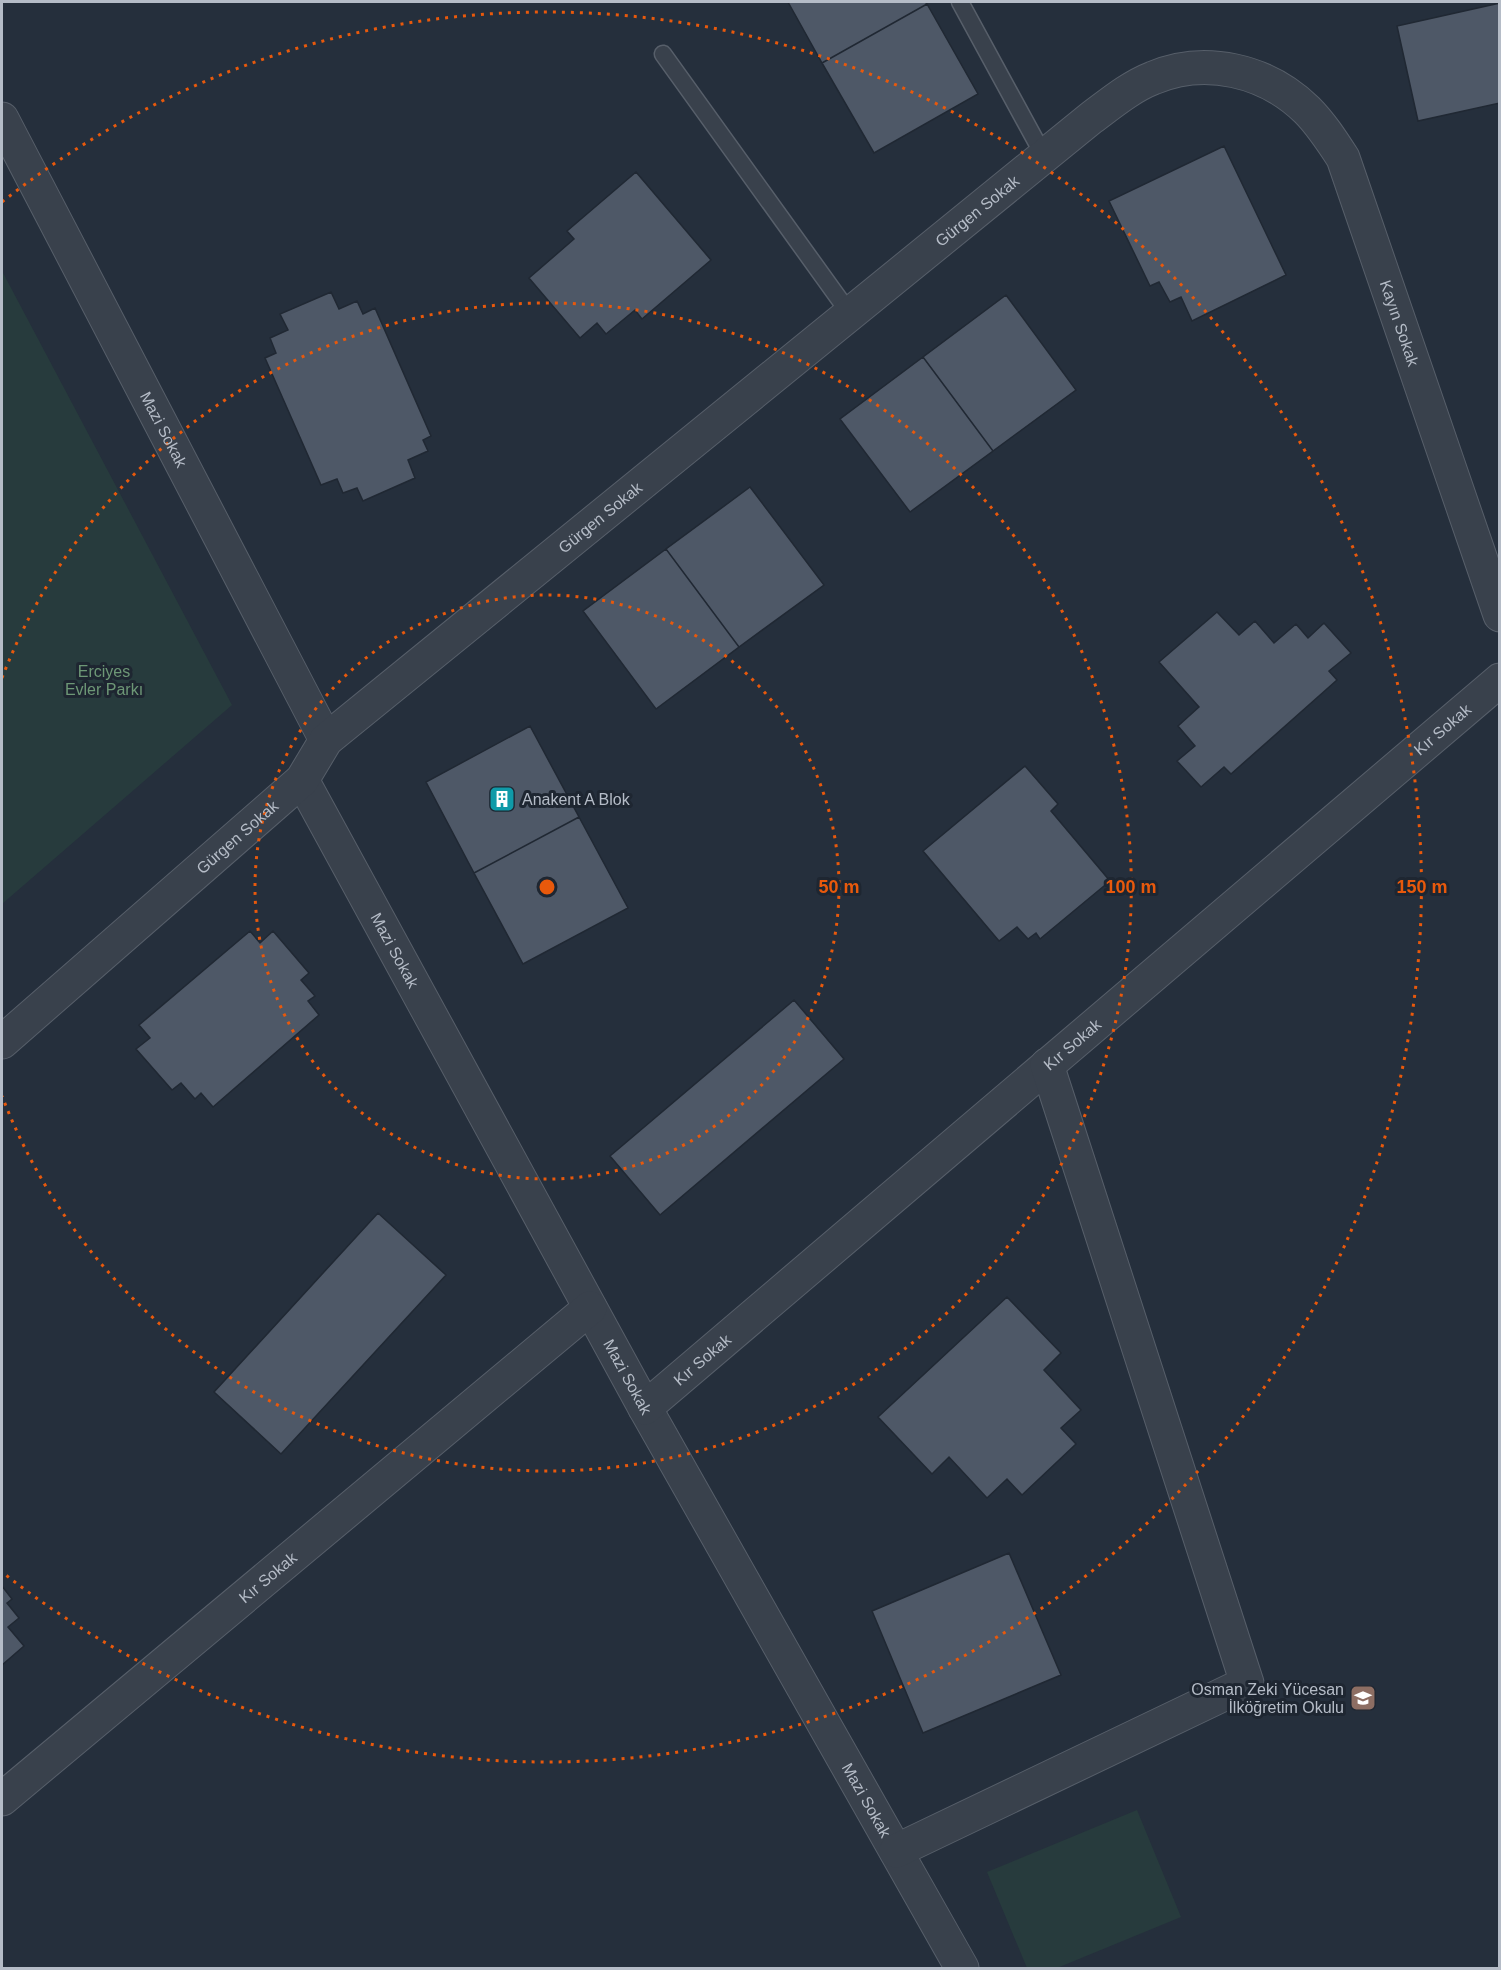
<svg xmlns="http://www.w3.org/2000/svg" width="1501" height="1970" font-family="Helvetica,sans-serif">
  <rect width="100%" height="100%" fill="#252f3c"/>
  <path fill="#273b3d" d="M2 271 232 705 2 904Z
    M1137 1810 1181 1917 1057 1968H1027L987 1872Z"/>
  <path fill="#4e5867" stroke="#202833" stroke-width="1.5" d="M788 2H925L927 4 822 63Z
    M1500 3V103L1418 121 1397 26Z
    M927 4 978 94 874 153 822 63Z
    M1224 146 1286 275 1192 321 1181 297 1170 302 1159 282 1150 286 1109 201Z
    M636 172 711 260 642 319 635 310 606 334 597 323 580 338 529 278 574 239 567 231Z
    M331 292 339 309 357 301 363 314 375 308 431 436 423 440 428 451 408 460 415 478 363 501 357 488 343 493 337 479 321 485 265 358 276 353 270 338 288 330 280 314Z
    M1006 295 1076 390 993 451 923 357Z
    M923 357 993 451 910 512 840 419Z
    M750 487 824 585 739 647 666 549Z
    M666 549 739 647 656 709 583 611Z
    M1217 612 1239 635 1255 621 1274 643 1296 624 1308 638 1324 623 1351 653 1329 671 1337 680 1231 774 1224 767 1201 787 1177 761 1195 746 1178 726 1199 707 1159 662Z
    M530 726 579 817 474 873 426 782Z
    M1025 766 1058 804 1051 811 1110 881 1040 939 1036 933 1028 939 1017 927 999 941 923 851Z
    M579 817 628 908 523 964 474 873Z
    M250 931 260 943 273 931 309 973 301 980 315 996 308 1001 319 1015 213 1107 201 1093 195 1099 181 1083 172 1090 136 1049 150 1038 139 1025Z
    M794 1000 844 1059 660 1215 610 1156Z
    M378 1213 446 1275 281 1454 214 1392Z
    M1007 1297 1061 1353 1044 1370 1081 1410 1061 1428 1076 1444 1022 1495 1007 1479 987 1498 949 1457 932 1474 878 1417Z
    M1009 1553 1061 1675 923 1733 872 1611Z
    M2 1586 12 1599 7 1603 19 1618 8 1627 24 1646 2 1665Z"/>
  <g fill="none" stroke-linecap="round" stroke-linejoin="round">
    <g stroke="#575f6a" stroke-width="19">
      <path id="lane" d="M960 2 1044 156
        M663 54 850 314"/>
    </g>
    <g stroke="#575f6a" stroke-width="35">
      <g id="street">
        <path id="s1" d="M2 119 326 740"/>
        <path id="s2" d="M302 780 645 1408 962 1968"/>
        <path id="s3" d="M2 1042 302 780 326 740 1091 118C1110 104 1130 87 1153 78 1205 56 1266 70 1307 110 1321 124 1332 141 1343 158L1500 615"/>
        <path id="s4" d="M645 1408 1500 680"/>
        <path id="s5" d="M2 1799 590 1308"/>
        <path d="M896 1851 1247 1683 1047 1065"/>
      </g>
    </g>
    <use href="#lane" stroke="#39414c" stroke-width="16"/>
    <use href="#street" stroke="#39414c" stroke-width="33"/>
  </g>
  <g fill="none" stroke="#e8590c" stroke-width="3" stroke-dasharray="3 6">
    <circle cx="547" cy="887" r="292"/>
    <path d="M2 678A584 584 0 1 1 2 1096"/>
    <path d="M2 202A875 875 0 1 1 2 1572"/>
  </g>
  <defs>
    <g id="building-square" transform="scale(1.35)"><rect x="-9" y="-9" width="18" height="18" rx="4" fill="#0f9aa8" stroke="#1e2631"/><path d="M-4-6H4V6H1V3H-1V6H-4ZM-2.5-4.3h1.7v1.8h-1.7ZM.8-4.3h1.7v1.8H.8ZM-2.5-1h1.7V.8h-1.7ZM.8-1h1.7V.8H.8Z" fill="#fff"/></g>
    <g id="school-square" transform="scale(1.35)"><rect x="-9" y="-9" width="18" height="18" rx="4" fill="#8d6e63" stroke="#1e2631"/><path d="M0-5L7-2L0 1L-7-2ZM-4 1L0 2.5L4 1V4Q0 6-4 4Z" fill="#fff"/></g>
  </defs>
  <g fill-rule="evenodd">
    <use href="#building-square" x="502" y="799"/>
    <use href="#school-square" x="1363" y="1698"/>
  </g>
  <g text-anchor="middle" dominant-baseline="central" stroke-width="6" stroke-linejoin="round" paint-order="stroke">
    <g font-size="16" fill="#b5bcc7" stroke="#1e2631">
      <text stroke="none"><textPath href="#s3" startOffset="1284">Gürgen Sokak</textPath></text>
      <text stroke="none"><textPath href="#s3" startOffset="1906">Kayın Sokak</textPath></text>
      <text stroke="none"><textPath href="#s1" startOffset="350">Mazi Sokak</textPath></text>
      <text stroke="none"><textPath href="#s3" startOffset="798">Gürgen Sokak</textPath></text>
      <text stroke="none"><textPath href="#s4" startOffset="1047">Kır Sokak</textPath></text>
      <text stroke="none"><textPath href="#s3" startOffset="312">Gürgen Sokak</textPath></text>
      <text stroke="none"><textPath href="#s2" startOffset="194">Mazi Sokak</textPath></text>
      <text stroke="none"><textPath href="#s4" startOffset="561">Kır Sokak</textPath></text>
      <text stroke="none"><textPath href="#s4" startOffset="75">Kır Sokak</textPath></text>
      <text stroke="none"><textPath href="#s2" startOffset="680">Mazi Sokak</textPath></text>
      <text stroke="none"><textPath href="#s5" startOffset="346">Kır Sokak</textPath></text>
      <text stroke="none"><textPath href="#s2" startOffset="1166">Mazi Sokak</textPath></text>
    </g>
    <g font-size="16" fill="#6d9776" stroke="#1e2631">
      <text x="104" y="671">Erciyes<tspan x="104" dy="18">Evler Parkı</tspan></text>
    </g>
    <g font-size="16" fill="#b5bcc7" stroke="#1e2631" text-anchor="start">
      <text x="522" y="799">Anakent A Blok</text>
      <text x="1344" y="1689" text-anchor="end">Osman Zeki Yücesan<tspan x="1344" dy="18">İlköğretim Okulu</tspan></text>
    </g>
  </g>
  <circle cx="547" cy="887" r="9" fill="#e8590c" stroke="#1e2631" stroke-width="3"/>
  <g font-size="18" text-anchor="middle" font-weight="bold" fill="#e8590c" stroke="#1e2631" stroke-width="6" stroke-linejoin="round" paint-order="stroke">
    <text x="839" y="893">50 m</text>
    <text x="1131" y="893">100 m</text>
    <text x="1422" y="893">150 m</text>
  </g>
  <rect width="1501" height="1970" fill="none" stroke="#b5bcc7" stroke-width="6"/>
</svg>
